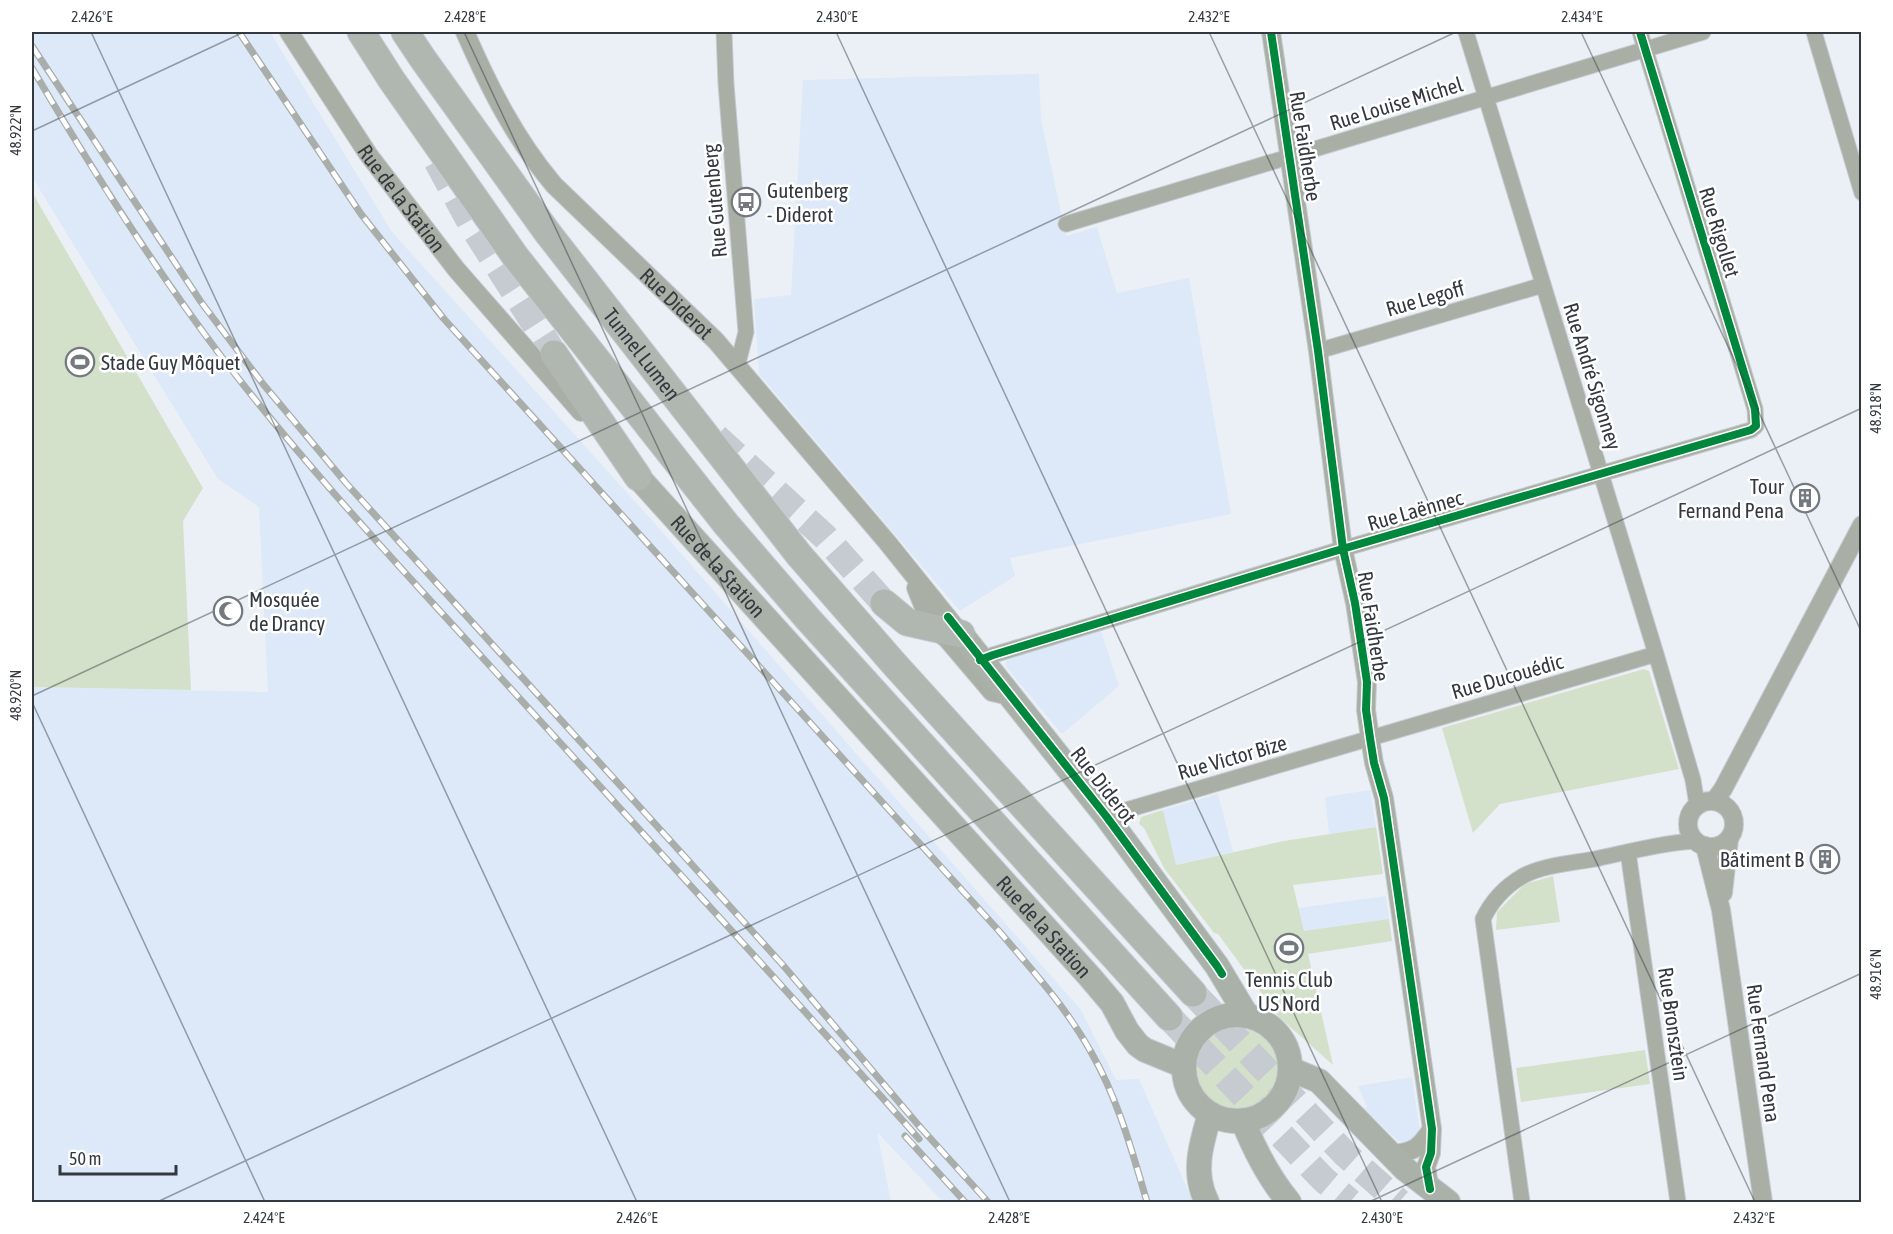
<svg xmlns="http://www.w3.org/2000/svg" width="1893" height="1234" font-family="'Asap Condensed',sans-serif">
  <rect width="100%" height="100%" fill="#eaf0f6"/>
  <path fill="#dde9f8" d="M32 32H270L392 232 649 517 1081 1010 1116 1080 1139 1079 1193 1202H943L877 1132 891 1202H32V687L268 692 259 507 218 479 32 177Z
    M1039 74 1041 119 1066 236 1097 227 1117 293 1189 278 1231 514 1010 558 1015 576 960 611 759 374 754 299 791 295 803 80Z
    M1101 631 1119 686 1062 734 1006 667V660Z
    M1370 790 1376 827 1329 834 1325 797Z
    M1218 794 1233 852 1175 865 1163 810Z
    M1386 896 1389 919 1303 932 1298 908Z
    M1412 1077 1420 1132 1413 1140 1404 1143 1397 1140 1363 1108 1367 1107 1358 1086Z"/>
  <path fill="#d4e1ca" d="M32 192 203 488 183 521 191 690 32 687Z
    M1644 669 1649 671 1679 769 1500 804 1473 833 1442 728Z
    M1163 810 1176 865 1284 841 1376 827 1383 874 1293 885 1304 931 1389 919 1392 941 1308 954 1333 1065 1279 1017 1218 934 1214 933 1164 868 1144 828 1139 824 1141 817Z
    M1553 876 1560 922 1496 930 1497 912 1525 884Z
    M1196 1069a41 41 0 1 1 82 0a41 41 0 1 1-82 0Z
    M1645 1050 1650 1084 1521 1102 1516 1068Z"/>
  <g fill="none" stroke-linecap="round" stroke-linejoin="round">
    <path stroke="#c6cbd2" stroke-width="27" stroke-dasharray="27 14" stroke-linecap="butt" d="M437 161 473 227 554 354
      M716 437 824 536 884 603
      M1193 993 1345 1154 1399 1202
      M1169 1017 1323 1179 1350 1202"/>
    <g stroke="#c6cbd1" stroke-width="17">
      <path id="minor" d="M724 32 726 84 746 332 737 367
        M1466 32 1656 654 1693 780 1697 805
        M1814 32 1862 193
        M1066 224 1703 32
        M1318 351 1543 285
        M980 660 993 655 1332 552 1751 430 1756 426 1755 409 1640 32
        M1106 816 1656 654
        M1628 852 1678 1202
        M1522 1202 1483 919C1492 900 1504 887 1523 876 1544 865 1572 863 1595 859 1628 852 1661 843 1695 841"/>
    </g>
    <g stroke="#c6cbd1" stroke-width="20">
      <g id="tertiary">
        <path id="s1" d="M289 32 368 154 456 269 581 412"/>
        <path id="s2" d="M465 32C489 87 515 139 554 185L716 341 887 542 961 634"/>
        <path d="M1271 32 1318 351 1343 549 1355 603 1367 682 1366 710 1370 738 1374 763 1384 798 1432 1129 1431 1153 1426 1167 1430 1189"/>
        <path d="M916 588 932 627 947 639 992 692 1001 694"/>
        <path d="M1715 800 1723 789 1862 525"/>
        <circle cx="1711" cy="824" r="23"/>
        <path d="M1705 846 1721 910 1763 1202"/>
        <path d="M1723 893 1729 839"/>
        <path d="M1392 1154C1415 1152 1419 1148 1432 1129"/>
      </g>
    </g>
    <g stroke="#c6cbd1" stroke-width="26">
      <g id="primary">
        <path id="s3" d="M638 477 1090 977 1112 1003 1127 1031 1138 1045 1145 1050 1184 1066"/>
        <path d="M961 634 1106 816 1217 966 1247 1016"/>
        <circle cx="1237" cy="1068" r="53"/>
        <path d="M1290 1069 1319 1081 1405 1169 1448 1202"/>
        <path d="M1243 1121C1255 1151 1268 1177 1289 1202"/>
        <path d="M1207 1202C1192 1173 1201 1144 1210 1114"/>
      </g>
    </g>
    <g stroke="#c6cbd1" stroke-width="29">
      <g id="motorway">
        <path d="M361 32 391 79 515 256 726 524 808 619 1169 1017"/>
        <path id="s4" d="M405 32 423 59 547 232 799 555 896 666 1193 993"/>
        <path d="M554 354 638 477"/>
        <path d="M884 603 907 622 961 634"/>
      </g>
    </g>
    <use href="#minor" stroke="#a9afa4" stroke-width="15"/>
    <use href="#tertiary" stroke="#a9afa4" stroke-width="18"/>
    <use href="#primary" stroke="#aab1a8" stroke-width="24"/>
    <use href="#motorway" stroke="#b0b6b0" stroke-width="27"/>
    <g stroke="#a9aeab" stroke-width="7">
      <path id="rail" d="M239 32 361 214 444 319 999 931C1032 970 1066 1007 1091 1052 1118 1099 1132 1151 1147 1202
        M32 46 201 302 263 384 346 483 782 964 920 1127 988 1202
        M32 68C91 168 153 267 224 360 307 468 400 567 491 667 634 824 778 980 919 1139
        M905 1136 965 1202"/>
    </g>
    <use href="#rail" stroke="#fff" stroke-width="4.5" stroke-dasharray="14" stroke-linecap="butt"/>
    <g stroke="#fff" stroke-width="11">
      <path id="cycleway" d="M1271 32 1318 351 1343 549 1355 603 1367 682 1366 710 1370 738 1374 763 1384 798 1432 1129 1431 1153 1426 1167 1430 1189
        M948 617 1106 816 1217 966 1222 974
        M980 660 993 655 1332 552 1751 430 1756 426 1755 409 1640 32"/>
    </g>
    <use href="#cycleway" stroke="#00873e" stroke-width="8"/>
  </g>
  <path fill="none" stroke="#343940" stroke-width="1.5" stroke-opacity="0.45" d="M91 32 637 1202M464 32 1010 1202M836 32 1382 1202M1209 32 1755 1202M1581 32 1862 633M32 131 244 32M32 696 1456 32M32 702 265 1202M157 1202 1862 408M1369 1202 1862 973"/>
  <defs>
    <g id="bus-ring" transform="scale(1.5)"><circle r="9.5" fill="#fff" stroke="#747980" stroke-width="1.5"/><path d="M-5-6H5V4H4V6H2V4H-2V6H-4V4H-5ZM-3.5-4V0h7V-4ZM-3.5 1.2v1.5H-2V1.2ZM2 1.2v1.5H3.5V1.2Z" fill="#747980"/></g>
    <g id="stadium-ring" transform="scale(1.5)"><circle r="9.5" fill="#fff" stroke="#747980" stroke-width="1.5"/><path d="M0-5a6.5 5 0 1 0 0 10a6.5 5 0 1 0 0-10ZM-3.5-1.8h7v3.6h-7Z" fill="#747980"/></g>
    <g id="building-ring" transform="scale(1.5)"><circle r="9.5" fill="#fff" stroke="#747980" stroke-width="1.5"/><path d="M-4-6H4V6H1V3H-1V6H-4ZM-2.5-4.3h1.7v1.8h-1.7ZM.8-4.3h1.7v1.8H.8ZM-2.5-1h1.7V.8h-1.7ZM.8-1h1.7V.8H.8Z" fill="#747980"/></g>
    <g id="mosque-ring" transform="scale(1.5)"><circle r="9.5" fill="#fff" stroke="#747980" stroke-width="1.5"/><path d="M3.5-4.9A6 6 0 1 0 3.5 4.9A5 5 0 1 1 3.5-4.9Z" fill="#747980"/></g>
  </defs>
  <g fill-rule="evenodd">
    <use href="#bus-ring" x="746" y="202"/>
    <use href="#stadium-ring" x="80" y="362"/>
    <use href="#building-ring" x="1805" y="498"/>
    <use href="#mosque-ring" x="228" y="611"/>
    <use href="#building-ring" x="1825" y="859"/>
    <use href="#stadium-ring" x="1289" y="948"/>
  </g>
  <g text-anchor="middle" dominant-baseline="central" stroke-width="5" stroke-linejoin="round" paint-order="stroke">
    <g font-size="21" fill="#343940" stroke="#fff">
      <text transform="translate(1396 103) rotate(-17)">Rue Louise Michel</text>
      <text transform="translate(1306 146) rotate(81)">Rue Faidherbe</text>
      <text stroke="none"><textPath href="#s1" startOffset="201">Rue de la Station</textPath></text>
      <text transform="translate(714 201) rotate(-95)">Rue Gutenberg</text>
      <text transform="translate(1720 232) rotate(73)">Rue Rigollet</text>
      <text transform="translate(1425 298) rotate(-16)">Rue Legoff</text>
      <text stroke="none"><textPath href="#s2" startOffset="348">Rue Diderot</textPath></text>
      <text stroke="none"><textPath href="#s4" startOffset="400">Tunnel Lumen</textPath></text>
      <text transform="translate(1593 376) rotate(73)">Rue André Sigonney</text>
      <text transform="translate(1415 510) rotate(-16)">Rue Laënnec</text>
      <text stroke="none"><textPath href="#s3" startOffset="120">Rue de la Station</textPath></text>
      <text transform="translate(1374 626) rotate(81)">Rue Faidherbe</text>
      <text transform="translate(1507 676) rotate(-16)">Rue Ducouédic</text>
      <text transform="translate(1232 757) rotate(-16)">Rue Victor Bize</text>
      <text transform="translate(1104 785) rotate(52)">Rue Diderot</text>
      <text stroke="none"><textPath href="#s3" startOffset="606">Rue de la Station</textPath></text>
      <text transform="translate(1674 1024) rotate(82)">Rue Bronsztein</text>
      <text transform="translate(1764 1053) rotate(82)">Rue Fernand Pena</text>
    </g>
    <g font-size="21" fill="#343940" stroke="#fff" text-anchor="start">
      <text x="767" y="190">Gutenberg<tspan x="767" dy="24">- Diderot</tspan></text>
      <text x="101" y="362">Stade Guy Môquet</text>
      <text x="1784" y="486" text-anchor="end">Tour<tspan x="1784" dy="24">Fernand Pena</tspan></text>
      <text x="249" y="599">Mosquée<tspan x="249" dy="24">de Drancy</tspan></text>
      <text x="1804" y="859" text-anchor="end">Bâtiment B</text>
      <text x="1289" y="979" text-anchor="middle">Tennis Club<tspan x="1289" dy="24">US Nord</tspan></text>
    </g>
  </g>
  <rect width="1893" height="1234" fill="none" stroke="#ffffff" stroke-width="66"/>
  <path d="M60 1165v9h116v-9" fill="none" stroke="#343940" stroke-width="3"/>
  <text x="69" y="1165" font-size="18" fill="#343940" stroke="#ffffff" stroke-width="4.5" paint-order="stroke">50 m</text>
  <rect x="33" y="33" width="1827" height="1168" fill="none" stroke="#343940" stroke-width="2"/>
  <g font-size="15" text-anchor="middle" fill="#343940">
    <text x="92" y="22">2.426°E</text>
    <text x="465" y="22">2.428°E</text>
    <text x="837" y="22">2.430°E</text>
    <text x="1209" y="22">2.432°E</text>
    <text x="1582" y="22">2.434°E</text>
    <text transform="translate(16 130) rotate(-90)" y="5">48.922°N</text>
    <text transform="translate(1876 408) rotate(-90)" y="5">48.918°N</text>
    <text transform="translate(16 695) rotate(-90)" y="5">48.920°N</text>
    <text transform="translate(1876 974) rotate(-90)" y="5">48.916°N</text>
    <text x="264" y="1223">2.424°E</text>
    <text x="637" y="1223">2.426°E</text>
    <text x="1009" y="1223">2.428°E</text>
    <text x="1382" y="1223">2.430°E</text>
    <text x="1754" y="1223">2.432°E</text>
  </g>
</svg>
